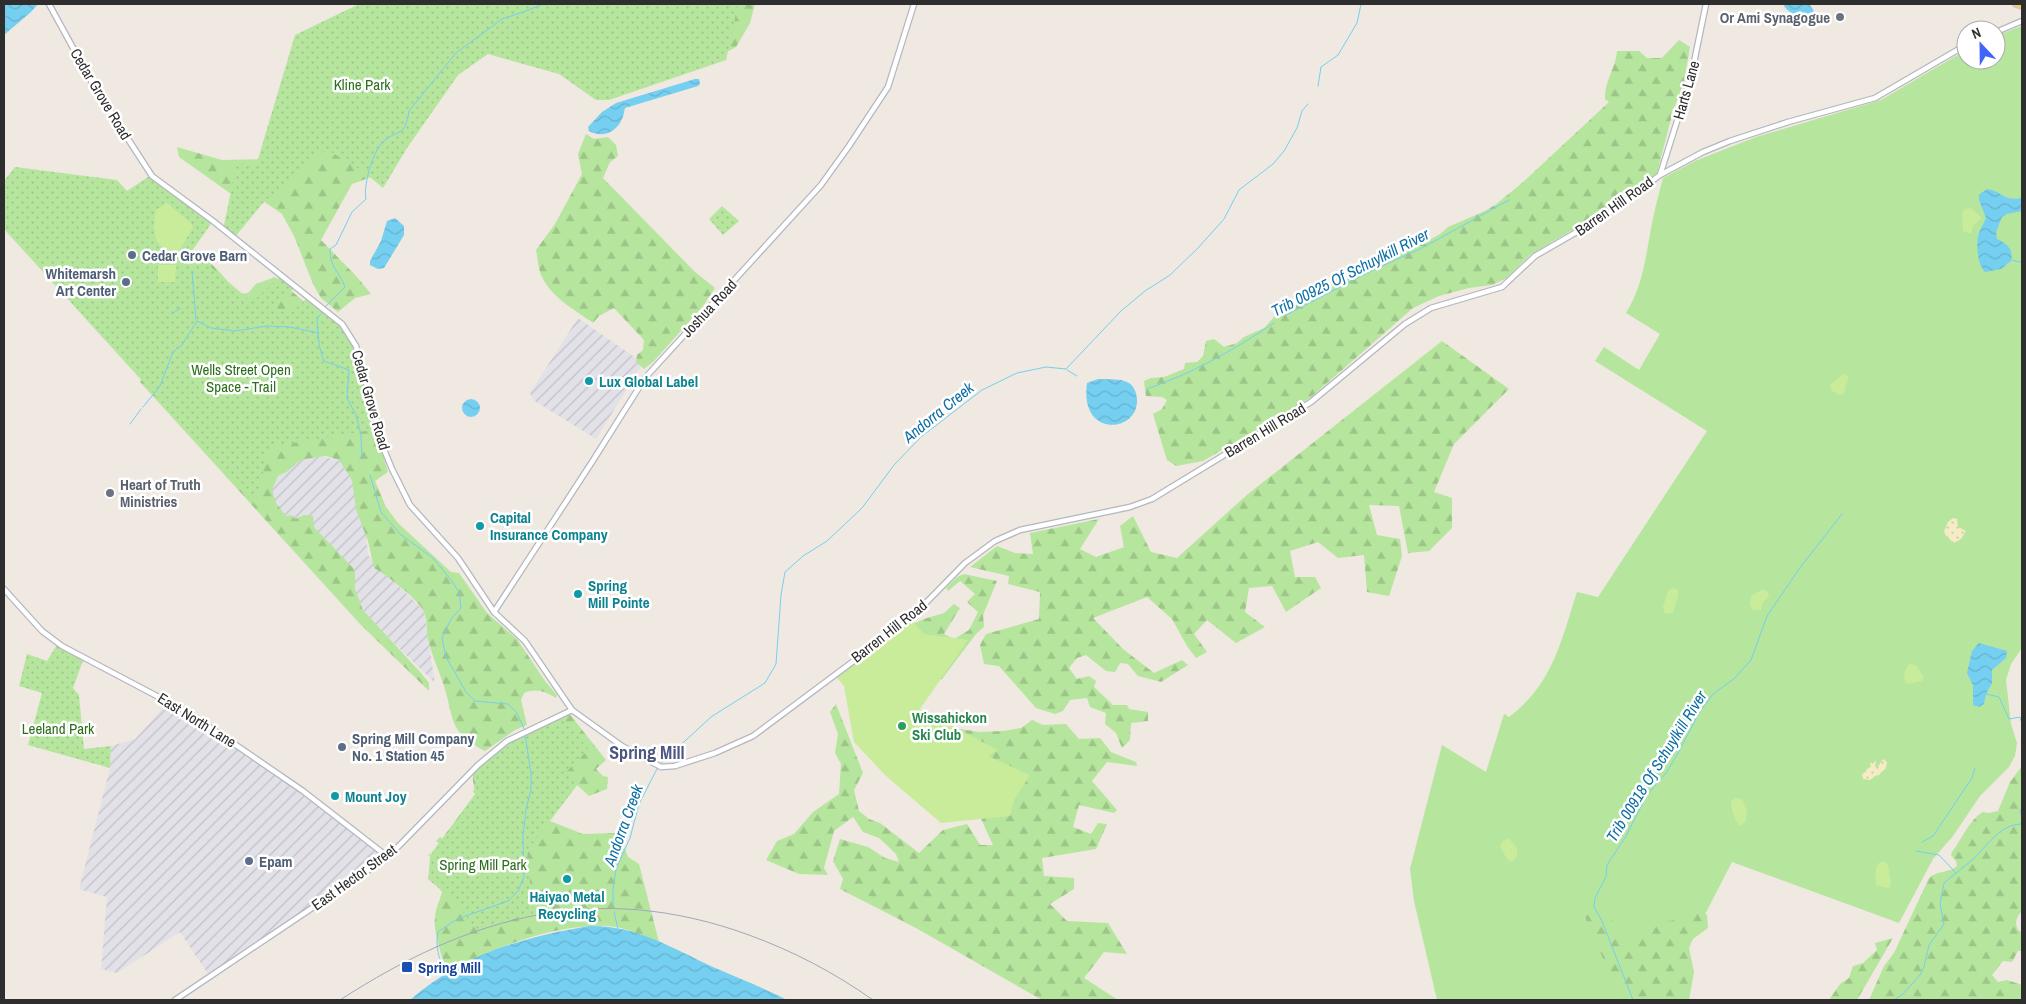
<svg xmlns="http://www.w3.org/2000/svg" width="2026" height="1004" font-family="'Archivo Narrow',sans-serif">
  <defs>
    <pattern id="industrial-furrows" width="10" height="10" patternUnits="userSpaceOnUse" patternTransform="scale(1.25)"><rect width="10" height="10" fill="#e3e1e8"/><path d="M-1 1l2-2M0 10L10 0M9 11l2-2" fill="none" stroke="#c3c1c7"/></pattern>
    <pattern id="forest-firs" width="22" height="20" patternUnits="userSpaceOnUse" patternTransform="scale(1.25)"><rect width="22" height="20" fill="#b6e59e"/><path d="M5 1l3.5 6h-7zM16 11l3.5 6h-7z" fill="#9dc588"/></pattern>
    <pattern id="sand-dots" width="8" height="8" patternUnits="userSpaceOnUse" patternTransform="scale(1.25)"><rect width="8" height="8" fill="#f3ecc5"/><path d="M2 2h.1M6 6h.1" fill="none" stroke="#d1cbaa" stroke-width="1.8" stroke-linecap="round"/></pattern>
    <pattern id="park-dots" width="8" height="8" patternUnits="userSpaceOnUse" patternTransform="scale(1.25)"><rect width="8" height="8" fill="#b6e59e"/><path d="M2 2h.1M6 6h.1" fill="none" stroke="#9dc588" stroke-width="1.8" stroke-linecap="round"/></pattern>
    <pattern id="water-waves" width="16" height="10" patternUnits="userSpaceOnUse" patternTransform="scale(1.25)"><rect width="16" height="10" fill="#75cff0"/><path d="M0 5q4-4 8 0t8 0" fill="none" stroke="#66b2ce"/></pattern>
  </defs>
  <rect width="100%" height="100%" fill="#efe9e1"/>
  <path fill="url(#industrial-furrows)" d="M578 318 643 363 596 439 533 400 530 393Z
    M307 454 359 464 368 555 424 611 435 683 356 606 282 517 272 495 270 478Z
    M169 701 247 751 388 857 210 977 180 932 117 973 101 969 107 897 79 889 110 768 111 746 135 739Z"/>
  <path fill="#b6e59e" d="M2022 26V648L2011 664 2006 680 2011 724 2017 743 2015 756 2009 767 1980 796 1953 836 1933 859 1899 923 1732 862 1682 959 1638 1000H1437L1414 901 1410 869 1442 745 1486 772 1504 714 1509 717C1553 684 1561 641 1577 592L1598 597 1707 431 1595 361 1604 347 1639 370 1660 334 1626 313C1643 286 1646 255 1652 223 1655 208 1659 193 1663 178L1695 161 1756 137 1881 100 1966 50V60H1996V36Z"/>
  <path fill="url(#forest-firs)" d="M372 4H755L750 23 736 47 710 61 564 72 494 53 479 55 458 71 374 176 352 184 321 240 357 277 371 294 355 298 338 312 321 298 313 284 295 238 282 214 256 196H234L179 157 177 147 222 160 262 159Z
    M1679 40 1690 47 1684 82 1673 111 1657 173 1611 207 1530 255 1507 278 1492 285 1469 288 1439 296 1413 308 1310 398 1270 422 1203 461 1176 466 1167 460 1153 414 1162 409 1167 400 1162 397 1146 396 1144 381 1151 378 1164 377 1184 369 1185 363 1197 362 1203 356 1206 341 1214 339 1224 347 1237 343 1244 337 1264 328 1284 306 1300 304 1310 300 1337 279H1350L1361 264 1371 266 1384 257 1420 245 1440 234 1448 227 1485 211 1495 205 1522 183 1609 102 1605 99C1604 82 1616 67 1617 51H1639L1647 58H1662Z
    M586 134 594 139 608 137 616 145 618 156 610 162 603 178 694 271 715 288 703 306 654 361 644 369 636 362 637 355 643 350 644 340 614 308 599 316 593 323C575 310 552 298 542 277 538 269 538 259 536 250L555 224 582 174 578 154Z
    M199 255C216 266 226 277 235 295L248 293 256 284 275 277 322 317 374 425 388 472 375 481 386 507 398 523 451 572 459 573 487 613 517 639 545 681 557 695 556 698C544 691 537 688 524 693L521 700 527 725 515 730 485 751C447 731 455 719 443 683 438 669 432 655 428 640 426 630 428 620 423 610 416 598 387 575 374 568L368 541 356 510 352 480 339 460 326 456 306 459 298 462 288 471 278 476 272 490 276 503 286 516 292 515 295 519 304 515 313 516 314 527 355 570V589L363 610 421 673 429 683V691L360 624 140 382 199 267Z
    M1442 341 1509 389 1454 444 1434 492 1452 498V528L1429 551 1408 553 1399 506 1369 505 1377 535 1400 539 1402 556 1389 596 1367 592 1364 555 1338 558 1318 542 1290 551 1295 577H1315L1321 588 1286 612 1272 586 1249 588 1245 612 1265 627 1236 643 1207 620 1194 634 1207 652 1196 658 1187 646 1172 619 1147 597 1093 618 1123 649 1154 673 1182 660 1188 665 1161 682 1138 676 1128 664 1120 663 1115 672 1106 671 1086 655 1077 658 1069 668 1077 679 1089 676 1096 681 1094 687 1113 705H1127L1129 709 1148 712V721L1131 723 1130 740 1122 748 1116 733 1105 724 1106 713 1090 707 1087 698 1070 700 1063 711 1055 714 1036 708 999 666 984 664 980 645 986 634 1039 619 1040 592 1008 584 1009 576 970 567 997 546 1015 553 1033 554 1030 533 1099 519 1080 549 1096 557 1124 547 1120 526 1133 516 1151 552 1177 558 1248 494Z
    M964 574 997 581 983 615 984 627 976 634 942 679 919 683 897 630 927 618 944 613 954 604 960 608 944 634 954 639 969 630 978 612 967 602 975 594 960 581 948 591 946 588 957 577Z
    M836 704 863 773 854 790 859 811 869 819 880 823 919 853 943 830 967 824 980 845H993L936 720 947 718 948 727 979 732 1003 731 1021 728 1032 720 1043 725 1066 724 1079 739 1100 738 1111 752 1136 762 1137 766 1107 762 1092 781 1117 810 1114 813 1079 805 1073 827 1091 834 1098 823 1107 824 1096 849 1042 858 1044 876 1074 878V889L1050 904 1067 921 1108 923 1127 954 1104 952 1084 978 1118 1000H1042L916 928 840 889 843 879 833 861 840 839 868 847 885 858 899 862 896 854 879 838 863 832 853 817 834 831 824 868 828 875 799 874 766 860 777 841 794 834 813 812 839 794 841 764 835 753 838 734 830 712Z
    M568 712 606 760 596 769 603 776 608 777 607 789 589 796 577 785 550 821 583 834 615 833 623 844 628 857 639 864 659 942C643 936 625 927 608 926 559 923 490 948 448 972 442 960 433 930 435 918 435 910 440 900 442 892L429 874 430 855 475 794C475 788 472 781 473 775 481 748 544 724 568 712Z
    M2022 766V911C2017 916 2014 922 2018 930L2022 932V951H2018L2012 962 2003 961 1992 975 1998 982 2007 980 2022 985V1000H1869L1884 966 1894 953 1929 878C1937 870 1948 874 1957 866L1956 861 1951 855 1952 852C1962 839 1969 820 1983 812L1989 813 1998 811 2010 782Z
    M1700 910 1707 915 1708 928 1693 939 1689 948 1694 972 1689 1000H1621L1585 917 1591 912H1606L1621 935 1629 937 1648 920C1664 925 1686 918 1700 910Z
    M1893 938 1857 1000H1829L1840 984 1849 978 1853 966 1863 963 1877 950 1875 943Z"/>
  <path fill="url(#sand-dots)" d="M1953 518 1957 519 1958 527 1966 531 1961 539 1954 543 1946 536 1944 531 1948 522Z
    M1883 759 1887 762 1886 768 1879 775 1875 776 1870 780 1863 779 1862 773 1866 772 1867 768 1871 767 1870 763 1876 761 1875 766 1877 768Z"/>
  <path fill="url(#park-dots)" d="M359 4H738L726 60 609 100H596L559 74 488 54 458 75 407 148 383 188 364 172 326 149 263 203 234 238 223 230 237 162 256 166 295 35Z
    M15 167 117 180 127 191 151 175 213 221 192 251 252 302 281 276 295 287 275 307 289 315 308 297 342 324 352 336 378 429 269 447 255 505 4 229V181Z
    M722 206 739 221 723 235 709 219Z
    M58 643 84 658 73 688 79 695 84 749 111 746 110 768 28 745 42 693 19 686 27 654 47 661Z
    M563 720 589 749 566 772 577 785 527 851 533 914 476 929 455 902 428 879 431 857 427 854 431 855 440 844 436 841 440 837 443 839 476 794 473 792 476 784 473 777 480 768 519 738Z"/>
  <path fill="#c9ec9a" d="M167 203 192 224 193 228 178 252C172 250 163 249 159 244 152 235 154 220 156 210Z
    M1971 208 1982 218 1973 226 1971 233H1968L1963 231 1962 213 1965 209Z
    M158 265H176L175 282H158Z
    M1846 374 1849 378 1846 384 1844 394 1839 395 1831 390 1830 385 1842 375Z
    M1672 588 1678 590V596L1673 612 1667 614 1664 612 1663 607 1668 591Z
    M1763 589 1768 592 1769 597 1763 602 1761 610H1753L1750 605 1751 596Z
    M912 621 924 634 968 640 920 709 998 750 988 756 1030 775 1014 800 1010 816 941 823 885 775 854 742 844 686 834 674Z
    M1909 664 1916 665 1924 677 1922 681 1908 684 1905 682 1904 672Z
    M1735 798 1742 799 1747 811 1746 821 1740 826C1736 823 1730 807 1731 801Z
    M1508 838C1515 844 1523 854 1512 862L1508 860 1500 847 1502 842Z
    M1884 861 1888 865 1891 883 1889 888 1877 886C1874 879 1875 869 1879 863Z"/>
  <path fill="url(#water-waves)" d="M4 4H38L31 12 4 35Z
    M1783 4H1809L1814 11 1810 16C1801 20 1787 13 1783 4Z
    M695 79H699L700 84 698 86 625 108C624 111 624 115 622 119 616 133 602 138 589 131L588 127 602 112 616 103Z
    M1987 189C2001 190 2003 202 2022 198V211L2007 214 2002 217 1996 232 1997 239C2007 243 2014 250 2011 261L2001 269 1985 272C1978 266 1976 246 1978 237 1979 230 1984 224 1986 218L1979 200V195Z
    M395 218 404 226V235L384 268 378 269 370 265V261L381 241 387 221Z
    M1098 379C1116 380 1135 376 1137 399 1139 433 1079 439 1087 383Z
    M462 408a9 9 0 1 1 18 0a9 9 0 1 1-18 0Z
    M1979 643 2007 651 2006 658 1992 670V683L1986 694 1984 704 1979 707 1973 705V685L1967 673 1972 651Z
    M589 926C636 925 672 948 713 967 738 978 762 987 787 1000H410C463 954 521 938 589 926Z"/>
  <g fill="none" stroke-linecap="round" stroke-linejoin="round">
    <path stroke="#75cff0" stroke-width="1" d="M1318 86 1321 67 1338 55 1357 23 1361 4
      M2012 260 2019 262 2022 261
      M192 271 196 320
      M325 307 345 287C339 270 330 269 330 249L336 245 352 212 366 199C363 185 373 150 384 141 399 128 405 138 409 111L456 53 502 19 526 11 543 4
      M172 314 180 308
      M321 314 317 318C318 333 318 347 324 361L349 370 347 398 356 415 361 435 362 459
      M1286 315 1371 271 1422 248 1509 200
      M1067 370 1077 376
      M1147 389C1193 373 1234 350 1274 323
      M143 407 160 386 171 357 174 351 182 345 197 321 211 328 235 331 267 326 289 327 319 333
      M130 424 141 409
      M370 475 381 512 400 534 433 558 451 580 459 592 461 608 451 619 442 638 446 657 466 692 475 701 508 704 517 713 525 731
      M1986 694 1999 697 2009 719 2020 717 2022 724
      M660 764 711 717 765 683 776 664 781 595 785 572 803 556 827 541 862 508 894 465 921 437 982 390 1017 373 1046 367 1066 369 1121 311 1145 291 1170 275 1198 248 1224 219 1239 190 1273 164 1284 151 1297 128 1302 111 1308 104
      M2022 807 2020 812 2022 816
      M1922 842 1933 836 1972 778 1975 768
      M1916 851 1939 855 1956 873
      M613 905V889L616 869 630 838 639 804 658 767
      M614 912 618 929
      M446 973C439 960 435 947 438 932L457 919 508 901 518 891 524 877 523 837 526 809 531 790V773L525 735
      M1633 1000 1602 921 1594 907 1595 898 1606 877 1607 865 1626 836 1647 795 1666 773 1677 755 1699 713 1713 694 1735 678 1751 660 1767 616 1799 569 1842 514
      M1894 1000 1902 995 1920 975 1924 967 1929 945 1944 924 1940 904 1944 883C1953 875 1963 868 1972 860 1987 847 1999 824 2022 824"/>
    <g stroke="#b4b7c1" stroke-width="7">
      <path id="tertiary" d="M49 4 95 88 152 176 213 221 342 324 356 346 385 452 392 469 410 505 458 558 494 612
        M1996 32 2022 21
        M1660 175 1691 77 1706 4
        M4 589 42 631 62 646 189 713 303 791 388 857
        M572 710 622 746 661 767 675 766 715 753 753 736 910 619 965 563 995 541 1020 530 1130 507 1152 499 1311 402 1405 324 1431 308 1502 287 1535 256 1608 214 1660 175 1703 152 1730 141 1788 122 1875 98 1966 45"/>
    </g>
    <g stroke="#b4b7c1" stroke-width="7">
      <path id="secondary" d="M175 1000 388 857 478 765 507 741 572 710 525 641 494 612 592 462 645 378 821 185 849 146 888 87 914 4"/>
    </g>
    <g stroke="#c9c9c9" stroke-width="8">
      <path id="primary" d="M2016 4 2022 6"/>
    </g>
    <use href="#tertiary" stroke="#fff" stroke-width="4.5"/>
    <use href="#secondary" stroke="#fff" stroke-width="4.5"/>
    <use href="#primary" stroke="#f2d163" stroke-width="5"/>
    <path stroke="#a3a6b8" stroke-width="1" d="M340 1000C471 915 598 880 749 935 793 951 835 973 873 1000"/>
  </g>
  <g fill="#6b7280" stroke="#fff" stroke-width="2">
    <circle cx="1840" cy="17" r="5"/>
    <circle cx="110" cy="493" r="5"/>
  </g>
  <g fill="#5c6f8a" stroke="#fff" stroke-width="2">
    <circle cx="132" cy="255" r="5"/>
    <circle cx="126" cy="282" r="5"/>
    <circle cx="342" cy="747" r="5"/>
    <circle cx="249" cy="861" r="5"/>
  </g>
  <g fill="#0f9aa8" stroke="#fff" stroke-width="2">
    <circle cx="589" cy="381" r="5"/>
    <circle cx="480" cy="526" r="5"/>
    <circle cx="578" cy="594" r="5"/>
    <circle cx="335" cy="796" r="5"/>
    <circle cx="567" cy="879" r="5"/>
  </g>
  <circle fill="#2e9e5b" stroke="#fff" stroke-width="2" cx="902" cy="726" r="5"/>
  <rect fill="#1a4fb4" stroke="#fff" stroke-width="2" x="401" y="961" width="12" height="12" rx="2.5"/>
  <g text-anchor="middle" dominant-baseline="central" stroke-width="5" stroke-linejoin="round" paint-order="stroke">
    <g font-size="15" font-weight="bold" fill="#5b616d" stroke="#fff" text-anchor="end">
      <text x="1830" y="17">Or Ami Synagogue</text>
      <text x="120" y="484" text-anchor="start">Heart of Truth<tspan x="120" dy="17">Ministries</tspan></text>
    </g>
    <g font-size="15" fill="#2c6e1b" stroke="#fff">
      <text x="362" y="84">Kline Park</text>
      <text x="241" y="369">Wells Street Open<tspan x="241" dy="17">Space - Trail</tspan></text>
      <text x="58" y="728">Leeland Park</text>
      <text x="483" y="864">Spring Mill Park</text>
    </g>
    <g font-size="15" fill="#2e2e2e" stroke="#fff">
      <text transform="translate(1686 90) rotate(-74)">Harts Lane</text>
      <text transform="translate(101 94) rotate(59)">Cedar Grove Road</text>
      <text transform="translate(1614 206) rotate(-35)">Barren Hill Road</text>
      <text transform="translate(709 308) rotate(-47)">Joshua Road</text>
      <text transform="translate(371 400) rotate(74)">Cedar Grove Road</text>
      <text transform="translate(1265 430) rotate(-31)">Barren Hill Road</text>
      <text transform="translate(889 631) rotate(-38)">Barren Hill Road</text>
      <text transform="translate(197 720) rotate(32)">East North Lane</text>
      <text transform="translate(354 877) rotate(-36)">East Hector Street</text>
    </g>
    <g font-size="15" font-weight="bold" fill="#4e5e75" stroke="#fff" text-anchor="start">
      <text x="142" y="255">Cedar Grove Barn</text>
      <text x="116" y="273" text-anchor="end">Whitemarsh<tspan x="116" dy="17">Art Center</tspan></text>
      <text x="352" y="738">Spring Mill Company<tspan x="352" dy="17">No. 1 Station 45</tspan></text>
      <text x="259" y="861">Epam</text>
    </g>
    <g font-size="15" font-weight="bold" fill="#0d838f" stroke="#fff" text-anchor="start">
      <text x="599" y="381">Lux Global Label</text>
      <text x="490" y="517">Capital<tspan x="490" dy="17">Insurance Company</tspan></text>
      <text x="588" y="585">Spring<tspan x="588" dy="17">Mill Pointe</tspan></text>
      <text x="345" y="796">Mount Joy</text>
      <text x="567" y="896" text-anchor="middle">Haiyao Metal<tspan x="567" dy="17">Recycling</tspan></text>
    </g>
    <g font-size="15" font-weight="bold" fill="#27864d" stroke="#fff" text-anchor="start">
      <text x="912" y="717">Wissahickon<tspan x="912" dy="17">Ski Club</tspan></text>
    </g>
    <g font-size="15" font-weight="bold" fill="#164399" stroke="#fff" text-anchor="start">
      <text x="418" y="967">Spring Mill</text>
    </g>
    <g font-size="16" font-style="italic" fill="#0d6fa3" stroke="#fff">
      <text transform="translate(1350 272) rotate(-27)">Trib 00925 Of Schuylkill River</text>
      <text transform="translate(938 412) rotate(-39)">Andorra Creek</text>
      <text transform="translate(1656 766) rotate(-58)">Trib 00918 Of Schuylkill River</text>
      <text transform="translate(623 825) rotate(-70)">Andorra Creek</text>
    </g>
    <g font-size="18" font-weight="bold" fill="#4d5680" stroke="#fff">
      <text x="647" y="752">Spring Mill</text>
    </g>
  </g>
  <rect width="2026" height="1004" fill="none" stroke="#2e2e2e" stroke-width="10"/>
  <g transform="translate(1981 45) rotate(338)"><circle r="24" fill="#ffffff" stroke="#ababab"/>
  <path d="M0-4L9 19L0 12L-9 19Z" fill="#4264fb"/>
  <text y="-8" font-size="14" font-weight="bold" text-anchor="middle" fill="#2e2e2e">N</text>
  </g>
</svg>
